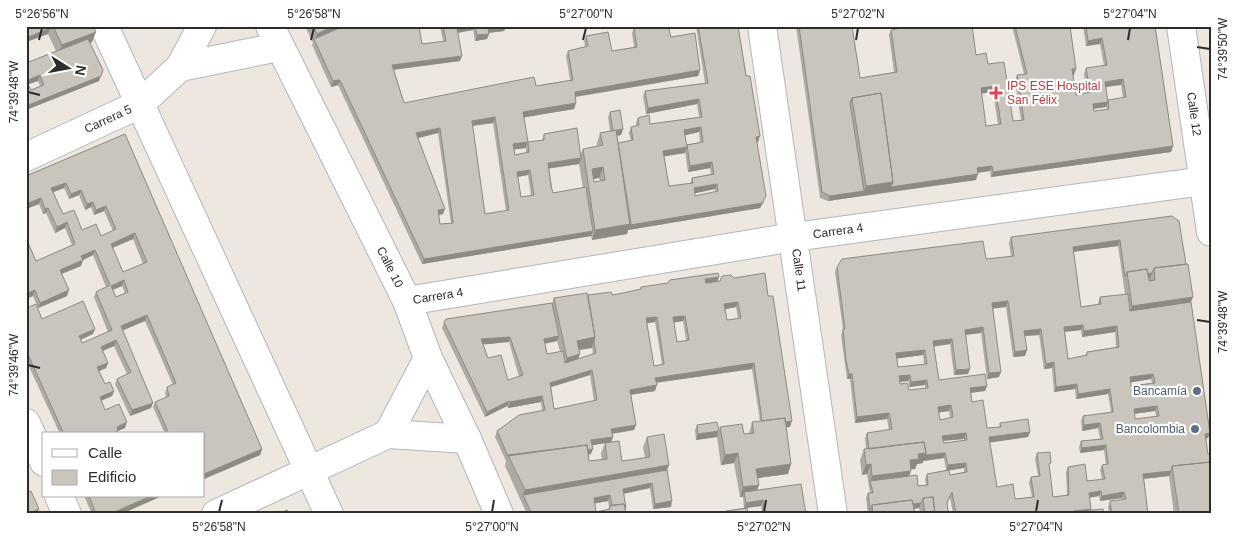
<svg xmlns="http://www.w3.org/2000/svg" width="1237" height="540" font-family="Helvetica,sans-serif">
  <rect width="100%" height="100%" fill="#ede7df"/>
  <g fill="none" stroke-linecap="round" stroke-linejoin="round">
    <g stroke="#b2b6bf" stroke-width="30">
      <path id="street" d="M104 26 329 514
        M1181 26 1211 232
        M180 67 279 47
        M26 157 140 104 180 67 202 26
        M407 301 794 237 1211 180
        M26 423 44 462
        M388 434 428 358
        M59 496 67 514
        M216 514 388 434 467 439"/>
    </g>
    <g stroke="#b2b6bf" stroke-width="30">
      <path id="secondary" d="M270 26 407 301 428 358 467 439 499 514
        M762 26 833 514"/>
    </g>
    <use href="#street" stroke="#fff" stroke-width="28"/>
    <use href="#secondary" stroke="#fff" stroke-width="28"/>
  </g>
  <path fill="#ada9a3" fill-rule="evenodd" d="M26 26H93L92 42 90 43 99 81 26 110V63L56 51 48 34 26 42ZM38 81 40 86 31 90 28 84Z
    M305 26H419L422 44 443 41 440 26H506L504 31 489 33 487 39 475 41 473 30 458 33 460 61 394 70 404 103 536 86 570 80 566 56 568 51 585 47 584 41 586 36 612 51 634 47 632 33 634 28 643 26H675L669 27 671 37 700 70 698 76 576 97V103L574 109 524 117 526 148 514 149 515 155 526 153V148L528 142 542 140 544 134 581 154 583 149 597 146V143L600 133 610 131 608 117 610 112 623 129 621 135 617 136 618 143 631 141 629 133 631 127 636 126V123L638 118 650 124 699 117 697 104 646 114 643 96 645 91 705 83 696 26H738L758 142H757L764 202 760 208 628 230 627 234 592 240 591 236 422 264 338 85 331 87 312 45 313 43ZM493 123 506 211 485 214 472 126ZM699 132 700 142 687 145V147L685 135ZM438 133 451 223 440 224 438 215 443 214 418 138ZM685 151 688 172 710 168 711 174 692 178 690 184 669 186 664 156 685 153ZM579 164 583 188 553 193 549 168ZM528 175 531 196 521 197 518 177ZM599 178 600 181 594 182V179ZM715 189V192L695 196 694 193Z
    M796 26H852L860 78 894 72 889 35 891 30 976 55 988 64 1013 121 1021 120 1015 81 1017 75 1024 74 1012 26H1070L1074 75H1073L1076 95 1087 93 1084 74 1086 68 1104 66 1100 44 1086 46 1083 26H1155L1173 146 1171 152 991 177 990 171 977 173 976 180 828 201 820 198ZM1121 85 1123 98 1108 101 1106 87ZM993 92 998 125 986 126 981 93ZM1106 106 1107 109 1094 111 1093 109 1106 107Z
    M125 134 262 449 260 455 204 479V434H165L153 407 155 402 166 397 165 393 167 387 173 385 145 321 122 330 151 408 130 416 115 384 117 379 127 374 114 346 103 351 108 363 106 368 99 371 105 384 114 391 112 396 101 401 105 410 125 428 118 431 117 434H60L26 360V301L29 307 42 319 93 334 81 340 82 343 108 332 94 297 96 292 106 287 93 255 83 260 81 266 62 274 67 296 38 308 33 296 26 299V238L36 261 72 245 65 228 55 233 46 213 43 214 39 204 26 209ZM64 188 69 199 79 195 85 210 91 207 94 215 104 211 113 231 101 236 82 230 63 214 53 192ZM133 239 143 264 123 272 113 248ZM122 286 125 293 116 297 113 290Z
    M1172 216 1191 302 1208 438 1206 439 1211 514H1174L1169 476 1144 479 1148 514H1109L1108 507 1110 501 1123 500 1122 498 1100 501 1099 496 1089 498V514H953L950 497 947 504 948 511 952 514H920L919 508 914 509 915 514H868L866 498 868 493H870L867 474 862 475 860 460 864 449H866L865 438 867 433 889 430 887 419 855 423 850 379H847L841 335 843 329 835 272 837 267 986 259 1011 256 1009 243 1011 237ZM1118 246 1125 294 1100 297 1098 303V304L1081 307 1073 252ZM1006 307 1013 357 1025 356V336L1039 335 1044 369 1052 368 1054 392 1075 389 1076 399 1108 394 1111 412 1083 416 1081 421 1082 431 1098 428 1100 439 1081 441 1079 447 1080 453 1104 450 1106 465H1102L1100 470 1102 479 1087 481 1068 467 1066 472 1067 496 1053 497 1049 469 1037 453 1035 459 1038 476 1031 477 1029 483 1032 497 1015 499 997 487 990 442 1028 437 1030 432 1000 423 999 427 987 428 972 402 971 393 985 391 987 386 939 380 934 346 950 344 954 375 968 374 966 335 981 333 987 379 999 377 993 308ZM1081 330 1082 337 1115 332 1116 347 1087 352 1085 356 1068 359 1065 332ZM923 355 924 364 898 367 897 358ZM1151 379 1152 383 1131 386 1130 382ZM908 381 909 387 925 385V388L909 390 900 384V382ZM949 411 950 418 940 420 939 412ZM1155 411 1156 416 1135 419 1134 414ZM964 439V441L944 443 943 441ZM944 458 946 470 927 474 925 479 926 485 918 486 909 476 911 469H915L917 464 923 463V461ZM964 468V472L950 475 949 470Z
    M734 278 768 296 790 427H786L791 464 788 474 757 478 759 485 757 490 806 514H762L761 506 747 508 748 514H725L726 511 744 508 743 497H740L734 463 721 465 717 437 696 440 695 430 697 425 719 431 720 427 744 434H749L752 422 760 421 752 369 656 383 655 391 630 395 636 425 634 430 612 434 613 437 611 442 622 461 645 458 643 447 647 437 667 470 671 507 653 509 650 488 624 494 626 514H527L505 466 506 461 495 437 497 431 542 411 541 402 508 408 507 406 485 417 442 328 444 322 552 303 554 298 588 295H612L640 290 641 287 717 282ZM736 307 738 319 727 320 725 309ZM683 321 686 340 677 342 674 322ZM655 322 662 364 654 366 647 323ZM557 340 560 352 547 354 545 344 557 341ZM509 342 519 377 508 380 488 358 483 344ZM592 347 593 354 578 359 580 354 579 350ZM590 375 594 401 554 409 551 387ZM605 443 601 453 602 460 589 461V455L591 454 592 445ZM608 501 609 507 608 510 596 512 595 503Z
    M84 496H162L121 514H92Z"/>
  <path fill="#8d8a84" d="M334 26H361L315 40 317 34Z
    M466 26H475L473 30 455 33 457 28Z
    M499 26H506L504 31 486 33 488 28Z
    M50 28 48 34 26 42V38Z
    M96 32 92 42 58 55 62 45Z
    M489 34 487 39 475 41 477 35Z
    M1102 38 1100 44 1086 46 1088 41Z
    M462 56 460 61 390 70 392 65Z
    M1072 69H1076L1074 75H1070Z
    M700 70 698 76 573 97 575 92Z
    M40 75 38 81 26 85V81Z
    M101 76 99 81 26 110V106Z
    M1123 79 1121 85 1103 87 1105 82Z
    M340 80 338 85 331 87 333 81Z
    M995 86 993 92 979 94 981 88Z
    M699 99 697 104 646 114 648 108Z
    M1108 102 1106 107 1091 109 1093 104Z
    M576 103 574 109 521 118 523 112Z
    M495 117 493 123 470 126 472 121Z
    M701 127 699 132 682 136 684 130Z
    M440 128 438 133 414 139 416 133Z
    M623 129 621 135 611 136 613 131Z
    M760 136 758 142H754L756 137Z
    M528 142 526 148 511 150 513 144Z
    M1173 146 1171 152 991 177 993 172Z
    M687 147 685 153 661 157 663 151Z
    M581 158 579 164 546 169 548 163Z
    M712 162 710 168 688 172 690 166Z
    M992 166 990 171 975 173 977 168Z
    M603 167 599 178 589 180 592 169Z
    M530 170 528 175 515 177 517 172Z
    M978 174 976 180 889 192 891 187Z
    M893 182 889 192 828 201 830 196 864 191 866 186Z
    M66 183 64 188 49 194 51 188Z
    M717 184 715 189 692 194 694 188Z
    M81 190 79 195 69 199 71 194Z
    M766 196 760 208 628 230 627 234 592 240 595 230Z
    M41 198 39 204 26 209V204Z
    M93 202 91 207 85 210 87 204Z
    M106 206 104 211 94 215 96 210Z
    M48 208 46 213 43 214 45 209Z
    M445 209 443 214 436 216 438 210Z
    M67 222 65 228 55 233 57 227Z
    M593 231 591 236 422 264 424 259Z
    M135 233 133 239 109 249 111 244Z
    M1120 240 1118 246 1071 252 1073 247Z
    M95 250 93 255 79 262 81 256Z
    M83 260 81 266 58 275 60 270Z
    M1152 273 1150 278 1128 281V276Z
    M719 277 717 282 703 285 705 279Z
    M124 280 122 286 109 291 111 286Z
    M35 290 33 296 26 299V294Z
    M69 290 67 296 38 308 40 303Z
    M1193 297 1189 307 1128 317 1132 306Z
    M1008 301 1006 307 990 309 992 303Z
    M738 302 736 307 722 310 724 304Z
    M147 315 145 321 119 332 121 326Z
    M685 316 683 321 672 323 673 317Z
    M657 317 655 322 644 324 646 318Z
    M1083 325 1081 330 1062 332 1064 327Z
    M1117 326 1115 332 1082 337 1084 331Z
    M983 327 981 333 963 335 965 330Z
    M95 329 93 334 77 341 79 336Z
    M1041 329 1039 335 1022 336 1024 331Z
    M559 336 557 341 542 344 544 339Z
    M510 337 509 342 479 345 481 339Z
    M595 337 592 348 573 351 577 341Z
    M952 339 950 344 931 347 933 341Z
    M116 340 114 346 99 352 101 347Z
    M925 350 923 355 894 359 896 353Z
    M1027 350 1025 356 1013 357 1015 352Z
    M580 354 576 364 563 368 567 358Z
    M1054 362 1052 368 1044 369 1046 364Z
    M108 363 106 368 95 373 97 367Z
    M754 363 752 369 653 383 655 378Z
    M970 369 968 374 954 375 956 370Z
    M592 370 590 375 548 388 550 383Z
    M1001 372 999 377 987 379 989 373Z
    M849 374H852L850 379H847Z
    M1153 374 1151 379 1128 383 1130 377Z
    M910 375 908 381 897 382 899 376Z
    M927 380 925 385 909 387 911 382Z
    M1077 384 1075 389 1054 392 1056 387Z
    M657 385 655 391 628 395 630 390Z
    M987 386 985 391 968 393 970 388Z
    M1110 389 1108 394 1076 399 1078 394Z
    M114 391 112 396 98 402 100 397Z
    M542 396 541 402 508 408 510 402Z
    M509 401 507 406 485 417 487 412Z
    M153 403 151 408 130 416 132 410Z
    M951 405 949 411 936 413 938 407Z
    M1157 406 1155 411 1132 414 1134 409Z
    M889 413 887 419 855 423 857 417Z
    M792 421 790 427 761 431 763 426Z
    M127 422 125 428 115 432 117 427Z
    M1100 423 1098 428 1082 431 1084 425Z
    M636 425 634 430 609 434 611 429Z
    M718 431 717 437 696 440 698 434Z
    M1030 432 1028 437 987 443 989 437Z
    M966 433 964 439 940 441 942 436Z
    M1210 433 1208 438 1203 439 1205 434Z
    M613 437 611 442 589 446 591 440Z
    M1106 445 1104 450 1080 453 1082 448Z
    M262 449 260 455 204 479V474Z
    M593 449 591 454 513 465Z
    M738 453 734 463 721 465 725 455Z
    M926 453H945L944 458 923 461V463L917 464 915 469 906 470 910 460 918 454Z
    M966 463 964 468 946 471 948 465Z
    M791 464 788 474 752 479 756 469Z
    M871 464 867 474 862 475 866 465Z
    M669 465 665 475 523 495 525 490Z
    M911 471 907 481H870L872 476Z
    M1171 471 1169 476 1141 479 1143 474Z
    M652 483 650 488 621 494 623 489Z
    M759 485 755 496 744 492 743 497H740L743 487Z
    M1101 491 1099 496 1087 498 1089 493Z
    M1124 492 1122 498 1100 501 1102 496Z
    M610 495 608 501 592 504 594 498Z
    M151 496H162L121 514H110Z
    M763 500 761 506 744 508 746 503Z
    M672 501 671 507 653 509 655 504Z
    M921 503 919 508 878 514 872 509Z
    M39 509 37 514H33L34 511Z
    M1091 509 1089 514H1072L1073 511Z"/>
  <path fill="#c9c5bd" stroke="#8d8a84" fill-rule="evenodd" d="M26 26H51L50 28 26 38Z
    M53 26H93L96 32 62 45Z
    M313 26H334L317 34Z
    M344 26H419L422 44 446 41 443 26H466L457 28 462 56 392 65 404 103 534 77 536 86 573 80 568 51 588 46 586 36 608 32 612 51 637 47 634 28 643 26H668L671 37 695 33 700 70 575 92 576 103 523 112 528 142 513 144 515 155 529 152 528 142 544 140V134L577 128 581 158 548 163 551 187 553 193 586 187 593 231 424 259 340 80 333 81 314 39ZM495 117 509 210 485 214 472 121ZM440 128 453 223 440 224 438 210 445 209 416 133ZM530 170 534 195 521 197 517 172Z
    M475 26H499L488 28 489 34 477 35Z
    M698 26H738L746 76H750L760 136 756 137 766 196 762 203 630 225 618 143 633 140 631 127 639 125 638 118 649 115 650 124 702 117 699 99 648 108 645 91 708 83ZM701 127 703 142 687 145 690 166 712 162 714 174 692 178 693 183 669 186 663 151 687 147 684 130ZM717 184 718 191 695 196 694 188Z
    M799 26H852L860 78 897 72 891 30 912 26H972L976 55 986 53 988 64 1004 62 1013 121 1024 120 1017 75 1027 74 1015 26H1070L1076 69H1072L1076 95 1090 92 1086 68 1107 65 1102 38 1088 41 1086 26H1155L1173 146 993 172 992 166 977 168 978 174 891 187 893 182 881 93 852 98 850 103 864 191 830 196 822 192ZM1123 79 1126 97 1108 100 1109 109 1094 111 1093 104 1108 102 1105 82ZM995 86 1001 124 986 126 981 88Z
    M88 39 103 70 101 76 26 106V63ZM40 75 44 85 31 90 26 81Z
    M881 93 893 182 866 186 852 98Z
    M620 110 623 129 613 131 610 112Z
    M616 130 631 224 595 230 583 149 603 145 600 133ZM603 167 605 180 594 182 592 169Z
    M125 134 262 449 204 474V434H169L155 402 169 396 167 387 176 383 147 315 121 326 153 403 132 410 117 379 131 372 116 340 101 347 108 363 97 367 105 384 110 382 114 391 100 397 105 410 119 404 127 422 117 427 118 431 112 434H64L26 350V301L29 307 36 304 42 319 83 301 95 329 79 336 82 343 112 330 96 292 110 285 95 250 81 256 83 260 60 270 69 290 40 303 35 290 26 294V238L36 261 75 244 67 222 57 227 48 208 45 209 41 198 26 204V176ZM66 183 71 194 81 190 87 204 93 202 96 210 106 206 116 229 101 236 96 224 82 230 74 210 63 214 51 188ZM135 233 147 262 123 272 111 244ZM124 280 128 292 116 297 111 286Z
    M1172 216 1179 221 1186 264 1154 268 1152 273 1148 274 1147 269 1127 272 1125 277 1120 240 1073 247 1081 307 1101 304 1100 297 1128 294 1130 311 1191 302 1210 433 1205 434 1208 454 1211 453V462L1172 466 1171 471 1143 474 1148 514H1112L1110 501 1126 499 1124 492 1102 496 1101 491 1089 493 1091 509 1073 511V514H956L952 492 947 503 948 511 952 514H935L933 497 923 498 921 503 913 504 912 500 872 505 870 510 868 493H873L870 481 917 475 918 486 928 485 927 474 949 470 950 475 967 472 966 463 948 465 945 453 925 455 926 453 924 442 869 449 867 433 892 429 889 413 857 417 852 374H849L846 360 843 329H845L837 267 842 259 983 241 986 259 1014 256 1011 237ZM1008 301 1015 352 1027 350 1024 331 1041 329 1046 364 1054 362 1056 387 1077 384 1078 394 1110 389 1113 412 1083 416 1084 425 1100 423 1103 439 1081 441 1082 448 1106 445 1108 464 1102 465 1105 479 1087 481 1085 464 1068 467 1069 495 1053 497 1049 464 1051 463 1050 452 1037 453 1040 476 1031 477 1034 497 1015 499 1013 484 997 487 989 437 1030 432 1028 419 1000 423 1001 427 987 428 983 400 972 402 970 388 987 386 985 374 939 380 933 341 952 339 956 370 970 369 965 330 983 327 989 373 1001 372 992 303ZM1083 325 1084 331 1117 326 1119 347 1087 352V355L1068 359 1064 327ZM925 350 927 364 898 367 896 353ZM1153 374 1155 383 1131 386 1130 377ZM910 375 911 382 927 380 928 388 909 390 907 383 900 384 899 376ZM951 405 953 417 940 420 938 407ZM1157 406 1159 416 1135 419 1134 409ZM966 433 967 440 944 443 942 436Z
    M1188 264 1193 297 1132 306 1127 272 1147 269 1149 281 1155 280 1154 268Z
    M718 273 719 277 705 279 706 283 720 281 722 276 731 275 734 278 765 273 768 296H773L792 421 785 422V418L762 421 754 363 655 378 657 385 630 390 636 425 611 429 613 437 591 440 593 449 588 450 587 445 508 456 497 431 519 415 545 410 542 396 510 402 509 401 487 412 444 322 446 319 552 303 559 336 544 339 547 354 563 351 565 363 596 353 594 342 595 337 588 295 611 292 612 295 618 294 641 289V287L668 283 670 280ZM738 302 741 318 727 320 724 304ZM685 316 689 340 677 342 673 317ZM657 317 664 364 654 366 646 318ZM510 337 523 375 508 380 501 355 488 358 481 339ZM592 370 597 400 554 409 550 383Z
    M587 293 595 337 577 341 580 354 567 358 554 298Z
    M785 418 791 464 756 469 759 485 743 487 738 453 725 455 720 427 742 424 744 434 754 433 752 422Z
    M717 422 719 431 698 434 697 425Z
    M664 434 669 465 525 490 508 455 587 445 589 461 607 459 605 443 619 441 622 461 650 457 647 437Z
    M924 442 926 453 918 454 919 459 910 460 911 471 872 476 871 464 866 465 864 449Z
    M1211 462V514H1179L1172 466Z
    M667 470 672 501 655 504 652 483 623 489 626 508H625L624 504 612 505 610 495 594 498 596 512 585 514H532L523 495Z
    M801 484 806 514H765L763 500 746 503 744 492Z
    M31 491 39 509 34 511 35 514H26V493Z
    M89 496H151L110 514H96Z
    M933 497 935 514H925L923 498Z
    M912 500 915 514H873L872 505Z
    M624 504 626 514H585L610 509V506Z
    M747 508 748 514H727L726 511Z
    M1103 509 1104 514H1091V510Z
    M287 510 289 514H279Z
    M641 512 642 514H629Z"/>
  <path fill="none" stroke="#2c2c2c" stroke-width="2" d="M39 40 42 28M311 40 314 28M583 40 586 28M856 40 858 28M1128 40 1130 28M1197 47 1210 49M28 92 40 95M1197 320 1210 322M28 365 40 368M219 512 222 500M492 512 494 500M764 512 766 500M1036 512 1038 500"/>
  <path fill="#e0444e" stroke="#fff" stroke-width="2" d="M993.5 85.5h5v5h5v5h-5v5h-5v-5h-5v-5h5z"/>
  <g fill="#5c6f8a" stroke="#fff" stroke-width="2">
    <circle cx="1197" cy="391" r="5"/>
    <circle cx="1195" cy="429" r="5"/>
  </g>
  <g text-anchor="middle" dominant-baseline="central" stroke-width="4.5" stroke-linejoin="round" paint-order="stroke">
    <g font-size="12" fill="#be3a42" stroke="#fff" text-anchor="start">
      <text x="1007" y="86">IPS ESE Hospital<tspan x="1007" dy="14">San Félix</tspan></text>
    </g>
    <g font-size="12" fill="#2c2c2c" stroke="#fff">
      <text transform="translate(1194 114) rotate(82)">Calle 12</text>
      <text transform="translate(108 119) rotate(-25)">Carrera 5</text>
      <text transform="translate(838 231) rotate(-8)">Carrera 4</text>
      <text transform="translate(390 267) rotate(63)">Calle 10</text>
      <text transform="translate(799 270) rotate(82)">Calle 11</text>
      <text transform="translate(438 296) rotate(-9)">Carrera 4</text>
    </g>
    <g font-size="12" fill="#4e5e75" stroke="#fff" text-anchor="end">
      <text x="1187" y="391">Bancamía</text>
      <text x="1185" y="429">Bancolombia</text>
    </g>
  </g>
  <rect width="1237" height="540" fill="none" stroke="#ffffff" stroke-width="55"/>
  <rect x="42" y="432" width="162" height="65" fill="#ffffff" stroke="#ababab"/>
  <rect x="52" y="449" width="25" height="8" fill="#ffffff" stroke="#ababab"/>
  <text x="88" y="458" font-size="15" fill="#2c2c2c">Calle</text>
  <rect x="52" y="470" width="25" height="15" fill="#c9c5bd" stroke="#ababab"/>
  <text x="88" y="482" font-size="15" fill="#2c2c2c">Edificio</text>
  <g transform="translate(68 68) rotate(101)" stroke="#ffffff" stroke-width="4" paint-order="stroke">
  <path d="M0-4L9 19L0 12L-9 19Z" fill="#2c2c2c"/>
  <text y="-8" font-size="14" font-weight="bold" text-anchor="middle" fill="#2c2c2c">N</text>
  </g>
  <rect x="28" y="28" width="1182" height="484" fill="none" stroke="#2c2c2c" stroke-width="2"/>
  <g font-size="12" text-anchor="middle" fill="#2c2c2c">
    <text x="42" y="18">5°26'56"N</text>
    <text x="314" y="18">5°26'58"N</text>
    <text x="586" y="18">5°27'00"N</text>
    <text x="858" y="18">5°27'02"N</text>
    <text x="1130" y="18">5°27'04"N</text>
    <text transform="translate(1223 49) rotate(-90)" y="4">74°39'50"W</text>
    <text transform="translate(14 92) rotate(-90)" y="4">74°39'48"W</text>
    <text transform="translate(1223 322) rotate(-90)" y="4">74°39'48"W</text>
    <text transform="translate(14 365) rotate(-90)" y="4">74°39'46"W</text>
    <text x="219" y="531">5°26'58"N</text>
    <text x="492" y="531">5°27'00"N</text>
    <text x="764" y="531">5°27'02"N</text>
    <text x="1036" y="531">5°27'04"N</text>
  </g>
</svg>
